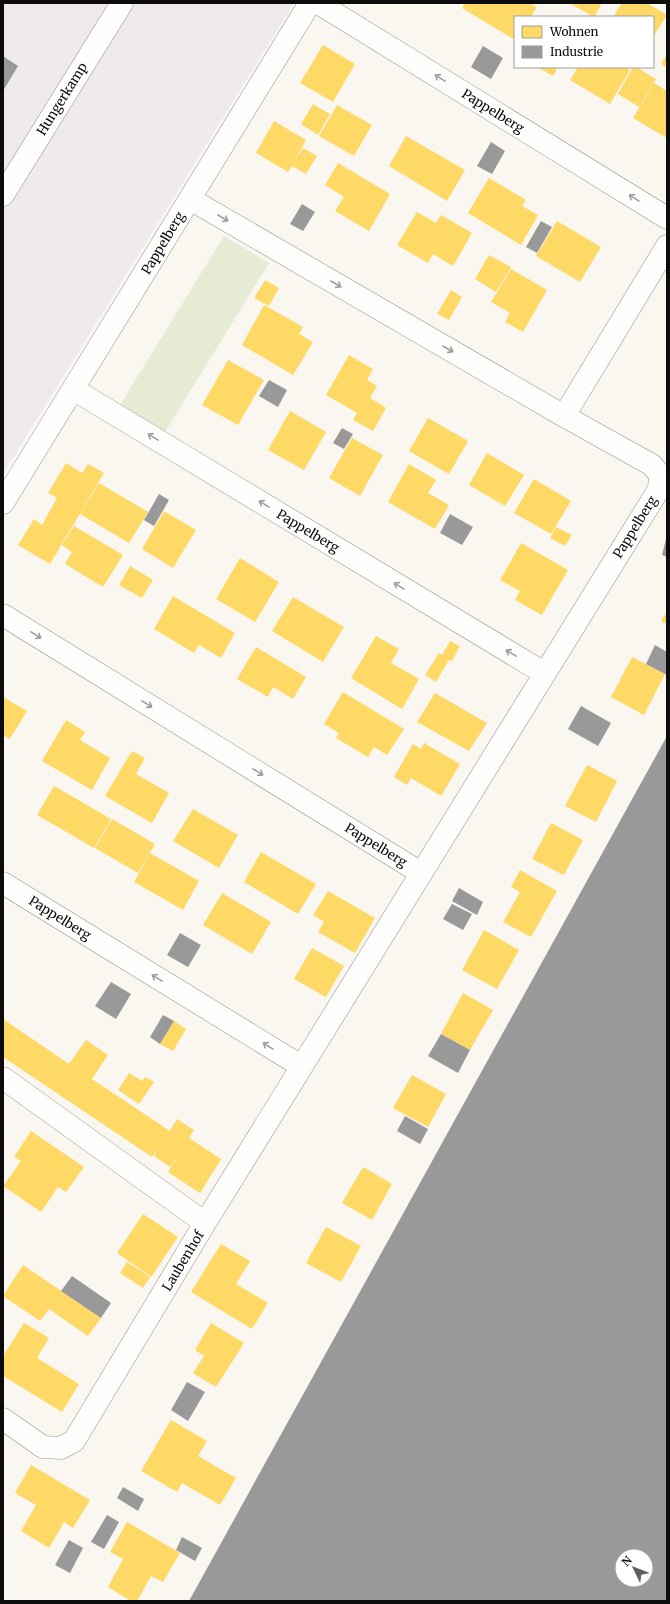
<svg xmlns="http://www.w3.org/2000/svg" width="670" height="1604" font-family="Merriweather,serif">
  <rect width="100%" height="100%" fill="#faf6f0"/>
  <path fill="#f0eaed" d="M3 3H294L3 474Z"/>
  <path fill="#e6ebd3" d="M224 236 269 263 165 432 120 405Z"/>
  <path fill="#ffd966" d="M465 3H529L537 7 531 17H515V40L462 8Z
    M569 3H602L594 17Z
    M622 3H647L667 15 653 37V17H613Z
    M323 45 355 64 333 102 300 83Z
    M667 54V68L661 64Z
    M537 67H558L553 76Z
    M578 67H624L630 70 610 104 570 80Z
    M633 67H636L656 79 639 107 618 94Z
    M654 83 667 91V138L633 118Z
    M313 104 330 114 318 135 301 124Z
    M337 105 372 125 354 156 319 136Z
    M274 121 306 140 294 162 303 148 317 156 306 174 292 166 288 172 256 153Z
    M406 136 465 170 447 201 389 166Z
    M338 163 390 194 369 231 335 211 344 197 325 185Z
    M489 178 526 200 522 206 538 215 521 245 468 213Z
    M417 212 436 223 441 215 472 233 453 266 433 254 428 263 397 245Z
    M557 221 601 247 580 282 536 256Z
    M489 255 511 267 496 292 475 279Z
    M511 269 547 290 523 332 505 322 510 313 491 302Z
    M265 280 279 288 269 306 254 298Z
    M451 290 462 297 449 320 437 314Z
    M264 305 303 327 299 334 313 342 293 375 242 345Z
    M349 355 373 369 367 380 377 386 370 398 386 408 373 431 353 420 357 413 326 395Z
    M228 360 264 380 238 425 202 405Z
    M290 411 326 432 304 470 268 450Z
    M428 418 468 441 449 474 409 451Z
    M352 438 383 455 360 496 329 478Z
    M487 453 524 475 505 506 469 485Z
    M66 463 82 473 88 464 104 473 50 564 18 545 34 519 42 525 57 498 48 493Z
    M409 464 436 480 428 493 449 505 435 529 388 502Z
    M534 479 571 501 551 534 514 513Z
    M99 483 148 512 129 543 80 514Z
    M164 511 196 530 173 568 142 549Z
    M74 526 123 555 103 587 65 564 72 552 62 545Z
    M556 527 572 535 565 546 550 538Z
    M521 543 568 570 542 615 515 600 520 591 500 580Z
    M240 558 279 582 255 622 216 599Z
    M130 566 153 580 142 598 119 585Z
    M173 596 235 633 221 658 199 645 194 653 154 629Z
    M293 597 344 627 323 662 272 631Z
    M667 611V624L661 621Z
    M376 636 399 649 391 663 419 679 402 709 351 678Z
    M450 641 460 646 452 661 449 660 436 682 425 675 439 653 442 655Z
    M256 647 306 677 293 699 273 687 268 697 237 679Z
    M632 657 665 674 644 715 611 697Z
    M343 692 404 729 387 755 374 747 368 757 336 738 339 733 324 724Z
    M435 693 487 723 469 751 417 722Z
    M3 697 27 711 10 739 3 735Z
    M66 720 85 732 80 740 110 758 92 790 42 761Z
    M424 743 460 764 441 796 411 778 407 785 394 777 413 744 421 749Z
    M132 751 145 758 136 774 169 793 152 823 105 796Z
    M587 765 617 781 596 822 565 806Z
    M54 786 111 819 94 848 37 815Z
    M193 809 238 835 219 868 173 841Z
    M112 819 155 844 138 873 95 848Z
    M551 823 583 840 564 875 532 859Z
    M261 852 316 884 298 914 244 882Z
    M150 853 199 881 183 910 134 882Z
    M520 870 557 891 531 937 503 922 520 892 511 887Z
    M328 891 375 918 355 953 318 932 324 922 313 915Z
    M222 893 271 922 252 954 203 925Z
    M484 930 519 950 497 989 462 970Z
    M312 948 344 966 326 997 294 979Z
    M463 993 493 1010 470 1050 441 1034Z
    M3 1019 69 1064 86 1040 108 1055 92 1079 170 1131 177 1119 194 1130 189 1138 221 1159 200 1193 168 1172 179 1154 170 1167 154 1156 159 1147 152 1157 3 1057Z
    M174 1021 186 1029 173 1051 160 1044Z
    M129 1073 142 1081 145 1077 154 1082 139 1104 118 1090Z
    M412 1075 446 1094 428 1127 393 1108Z
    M31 1131 84 1167 66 1192 58 1187 41 1212 3 1186 21 1161 14 1157Z
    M363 1167 392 1184 372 1220 342 1203Z
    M143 1214 178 1237 151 1277 117 1253Z
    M326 1227 361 1246 341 1282 306 1263Z
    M221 1244 250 1261 236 1284 268 1303 252 1329 191 1292Z
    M127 1262 150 1277 143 1288 120 1273Z
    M23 1265 101 1318 88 1336 49 1309 40 1321 3 1296Z
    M24 1323 49 1338 37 1358 79 1384 62 1412 3 1376V1356Z
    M211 1323 244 1343 216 1387 193 1373 204 1356 195 1350Z
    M171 1420 207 1441 198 1456 236 1478 220 1505 182 1483 177 1492 141 1471Z
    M335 1454 540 1524 516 1594 312 1523Z
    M31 1465 90 1500 73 1528 64 1522 49 1548 21 1531 36 1505 15 1493Z
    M127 1522 180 1553 163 1582 151 1576 137 1601H131L108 1587 123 1559 110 1552Z
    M249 1539 353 1573 351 1582 401 1598 400 1601H239L230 1597Z"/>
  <path fill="#999" fill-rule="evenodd" d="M483 46 503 58 491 79 471 67Z
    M3 56 18 66 3 91Z
    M491 142 505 151 492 174 477 166Z
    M302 204 315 212 303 231 290 224Z
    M541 221 552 227 537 253 526 247Z
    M269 380 287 390 278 407 259 396Z
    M342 428 353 434 344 449 333 443Z
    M159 494 169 500 154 526 144 520Z
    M450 514 473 527 462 545 440 533Z
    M666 539H667V557L662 555Z
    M655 645 667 652V675L646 664Z
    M581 706 611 723 598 746 568 729Z
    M667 736V1601H189ZM622 1556H646V1580H622Z
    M459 888 483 902 477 915 452 901Z
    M452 904 472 914 463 930 443 919Z
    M180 933 201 945 188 967 167 955Z
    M111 982 131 994 116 1019 95 1006Z
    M163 1015 174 1021 160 1044 150 1037Z
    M441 1034 470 1050 458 1073 428 1056Z
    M405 1116 428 1129 420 1144 397 1131Z
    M72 1276 111 1303 101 1318 61 1291Z
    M187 1382 205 1392 188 1421 171 1410Z
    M123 1487 144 1499 138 1511 117 1498Z
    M107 1515 119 1522 104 1549 91 1542Z
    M182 1537 202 1548 195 1561 176 1550Z
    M69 1540 83 1548 70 1573 55 1565Z"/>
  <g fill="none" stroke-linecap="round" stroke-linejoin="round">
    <g stroke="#93918f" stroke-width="23">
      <path id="minor" d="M318 3 667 218
        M3 195 122 3
        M190 199 564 416
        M73 389 544 673
        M3 503 310 3
        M3 615 421 873
        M3 883 301 1066
        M3 1078 205 1223 74 1441 61 1448 43 1447 3 1419
        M205 1223 659 489 660 475 652 465 564 416 667 246"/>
    </g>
    <use href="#minor" stroke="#fefefd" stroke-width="22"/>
  </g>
  <defs><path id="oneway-shaft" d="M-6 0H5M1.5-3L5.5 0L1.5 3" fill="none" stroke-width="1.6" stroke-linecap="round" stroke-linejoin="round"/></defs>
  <g stroke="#9d9d9d">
    <use href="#oneway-shaft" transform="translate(440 78) rotate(-148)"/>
    <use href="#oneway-shaft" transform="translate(634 198) rotate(-148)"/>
    <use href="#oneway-shaft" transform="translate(223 218) rotate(30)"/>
    <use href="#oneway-shaft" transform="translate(336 284) rotate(30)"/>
    <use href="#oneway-shaft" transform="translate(448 349) rotate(30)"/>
    <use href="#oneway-shaft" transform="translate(153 437) rotate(-149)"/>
    <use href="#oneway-shaft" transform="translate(264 504) rotate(-149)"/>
    <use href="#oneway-shaft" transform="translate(399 586) rotate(-149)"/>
    <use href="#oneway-shaft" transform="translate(36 635) rotate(32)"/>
    <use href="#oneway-shaft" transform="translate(511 653) rotate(-149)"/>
    <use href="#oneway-shaft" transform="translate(147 704) rotate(32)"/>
    <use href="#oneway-shaft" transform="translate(258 772) rotate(32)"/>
    <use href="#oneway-shaft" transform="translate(157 978) rotate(-148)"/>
    <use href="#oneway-shaft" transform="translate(268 1046) rotate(-148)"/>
  </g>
  <g text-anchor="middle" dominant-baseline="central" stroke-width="4" stroke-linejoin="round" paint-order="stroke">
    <g font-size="13" fill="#0c0c0c" stroke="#fff">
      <text transform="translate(62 99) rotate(-58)">Hungerkamp</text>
      <text transform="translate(493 111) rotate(32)">Pappelberg</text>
      <text transform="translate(163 243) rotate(-59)">Pappelberg</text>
      <text transform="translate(635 527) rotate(-58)">Pappelberg</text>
      <text transform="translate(308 531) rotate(31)">Pappelberg</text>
      <text transform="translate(376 845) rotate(32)">Pappelberg</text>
      <text transform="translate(60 918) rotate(32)">Pappelberg</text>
      <text transform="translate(183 1261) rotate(-59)">Laubenhof</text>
    </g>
  </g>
  <rect width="670" height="1604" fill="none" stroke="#0c0c0c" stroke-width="8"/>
  <rect x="514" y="16" width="140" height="52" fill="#ffffff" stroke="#9e9e9e"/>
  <rect x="522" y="26" width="20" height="12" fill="#ffd966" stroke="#9e9e9e"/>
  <text x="550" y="36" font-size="12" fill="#0c0c0c">Wohnen</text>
  <rect x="522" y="46" width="20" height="12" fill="#999999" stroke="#9e9e9e"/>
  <text x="550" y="56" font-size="12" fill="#0c0c0c">Industrie</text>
  <g transform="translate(634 1568) rotate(313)"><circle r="19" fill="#ffffff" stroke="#9e9e9e"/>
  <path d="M0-3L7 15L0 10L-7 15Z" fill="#5f5e5c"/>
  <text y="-6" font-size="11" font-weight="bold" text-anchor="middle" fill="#0c0c0c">N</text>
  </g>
</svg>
